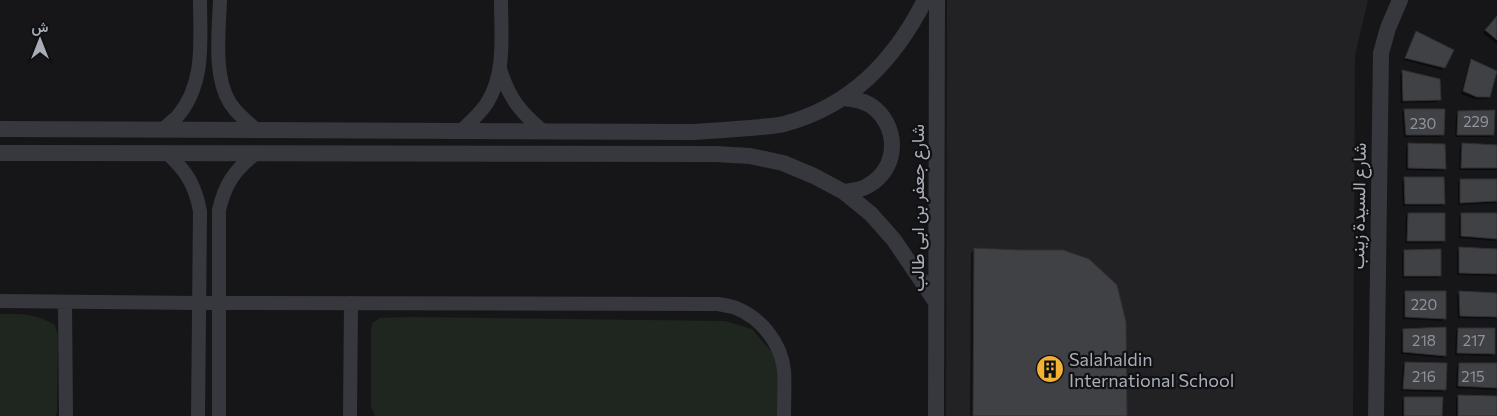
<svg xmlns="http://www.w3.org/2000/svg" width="1497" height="416" font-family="Commissioner,Vazirmatn,sans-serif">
  <rect width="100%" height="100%" fill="#161618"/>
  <path fill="#222225" d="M947 0H1368L1355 55 1353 416H946Z"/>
  <path fill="#1e261f" d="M0 314C22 314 35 313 55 325L58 336 57 413 55 416H0Z
    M409 317 725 321 752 329 776 357 781 416H375L371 407V333L372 323 380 318Z"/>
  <path fill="#0007" d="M1497 18V44L1483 33Z
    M1416 33 1444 67 1442 70 1404 60 1414 35Z
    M1472 60 1489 97 1486 99H1474L1461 94 1469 62Z
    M1403 72 1439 99 1437 102 1401 103 1400 74Z
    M1404 110 1443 135 1440 137H1404L1402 112Z
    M1458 112 1493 135 1490 137H1455L1456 115Z
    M1409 144 1445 169 1443 171 1406 170V147Z
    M1462 144 1497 146V169L1496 170H1459L1460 146Z
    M1404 179 1444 204 1441 206H1403L1402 181Z
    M1460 180H1497V201L1495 203 1458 205V182Z
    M1408 214 1444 240 1442 243H1405L1406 216Z
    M1497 214V240L1495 241 1459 238V217L1461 215Z
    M975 249 1126 416H970L971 253Z
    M1460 249 1497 250V275L1495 276 1457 275V251Z
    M1404 251 1440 276 1438 278H1402V254Z
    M1405 293 1445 318 1442 321 1403 319V295Z
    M1460 293 1497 294V317L1495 319 1458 318 1457 295Z
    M1458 329 1493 354 1491 356 1455 355 1456 331Z
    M1404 330 1445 355 1443 358 1401 354V332Z
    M1405 363 1445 389 1442 392 1401 391 1403 365Z
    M1459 364 1497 365V388L1495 390 1456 388 1457 367Z
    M1459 396 1497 403V416H1456V398Z
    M1404 398 1441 416H1402V400Z"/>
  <path fill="#404145" stroke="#303034" d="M1497 16V40L1485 30Z
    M1416 31 1454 50 1445 68 1405 58Z
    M1471 59 1497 71 1490 97H1477L1463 91Z
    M1402 70 1440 79 1441 100 1403 101Z
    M1404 109H1445L1444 135H1406Z
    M1495 110 1494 135H1457L1458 111Z
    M1408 143 1445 144 1446 169 1408 168Z
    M1462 143 1497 145V168H1461Z
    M1404 177H1444L1445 204H1405Z
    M1460 179H1497V201L1460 203Z
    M1408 213H1445V241H1407Z
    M1461 213H1497V239L1461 236Z
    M1459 247 1497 249V274L1459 273Z
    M974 248 1020 250H1063L1089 259 1117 285 1126 322 1127 416H973Z
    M1441 249V276H1404V250Z
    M1405 291H1446V319L1405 317Z
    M1459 291 1497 293V317L1460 316Z
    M1446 327V356L1403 352V329Z
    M1458 328H1495V354L1457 353Z
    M1405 362 1447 363 1446 390 1403 389Z
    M1459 363H1497V388L1458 386Z
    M1458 395 1497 396V416H1458Z
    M1404 397H1443L1442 416H1404Z"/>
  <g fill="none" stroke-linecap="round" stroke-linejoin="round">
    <path stroke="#37383d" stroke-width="14" d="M220 0C219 31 213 76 230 103 237 114 247 122 257 130
      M500 69C509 98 520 112 543 131
      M162 130C167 126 172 121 177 117 206 83 200 41 200 0
      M461 131C470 122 480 114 487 103 506 73 501 34 501 0
      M168 154C187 172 195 185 200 211L198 416
      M0 301 199 303 718 304C724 305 730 306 736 308 761 318 781 343 784 370 785 385 784 401 784 416
      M65 302 66 416
      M219 416V210C225 184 234 171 255 154
      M350 416 351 303"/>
    <path stroke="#37383d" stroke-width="16" d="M0 129 692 132C715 131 738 129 761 127 768 126 776 126 784 124 851 106 894 61 925 0
      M0 153 716 154 750 156 783 163 814 176 844 192 871 214 894 240 936 302
      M844 192C852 191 862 190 869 185 900 167 899 124 870 105 862 100 853 99 844 98
      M936 416 937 0
      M1376 416 1381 53 1388 28 1400 0"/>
  </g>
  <defs>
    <g id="building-disc" transform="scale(1.4375)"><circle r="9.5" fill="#f2b134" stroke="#111113"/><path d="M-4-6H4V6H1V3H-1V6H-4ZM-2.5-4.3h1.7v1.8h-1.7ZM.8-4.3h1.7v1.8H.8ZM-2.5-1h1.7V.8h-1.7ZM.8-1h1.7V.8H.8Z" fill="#111"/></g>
  </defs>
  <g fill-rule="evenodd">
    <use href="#building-disc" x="1050" y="369"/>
  </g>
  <g text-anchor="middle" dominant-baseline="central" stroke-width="4.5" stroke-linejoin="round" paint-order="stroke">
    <g font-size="15" fill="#8e929b">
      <text x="1476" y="121">229</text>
      <text x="1423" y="123">230</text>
      <text x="1424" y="304">220</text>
      <text x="1424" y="340">218</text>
      <text x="1474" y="340">217</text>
      <text x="1424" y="376">216</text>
      <text x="1473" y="376">215</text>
    </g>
    <g font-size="18" fill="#a8adb8" stroke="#111113">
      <text transform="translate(1358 206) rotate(-89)">شارع السيدة زينب</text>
      <text transform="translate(917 208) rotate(-90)">شارع جعفر بن ابى طالب</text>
    </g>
    <g font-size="18" fill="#a8adb8" stroke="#111113" text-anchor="start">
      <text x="1069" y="359">Salahaldin<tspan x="1069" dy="21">International School</tspan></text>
    </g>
  </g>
  <g transform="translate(40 40)" stroke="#111113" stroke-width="4" paint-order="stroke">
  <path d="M0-4L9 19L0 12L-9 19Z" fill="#a8adb8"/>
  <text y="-8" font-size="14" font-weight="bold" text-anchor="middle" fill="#a8adb8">ش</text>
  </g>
</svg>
